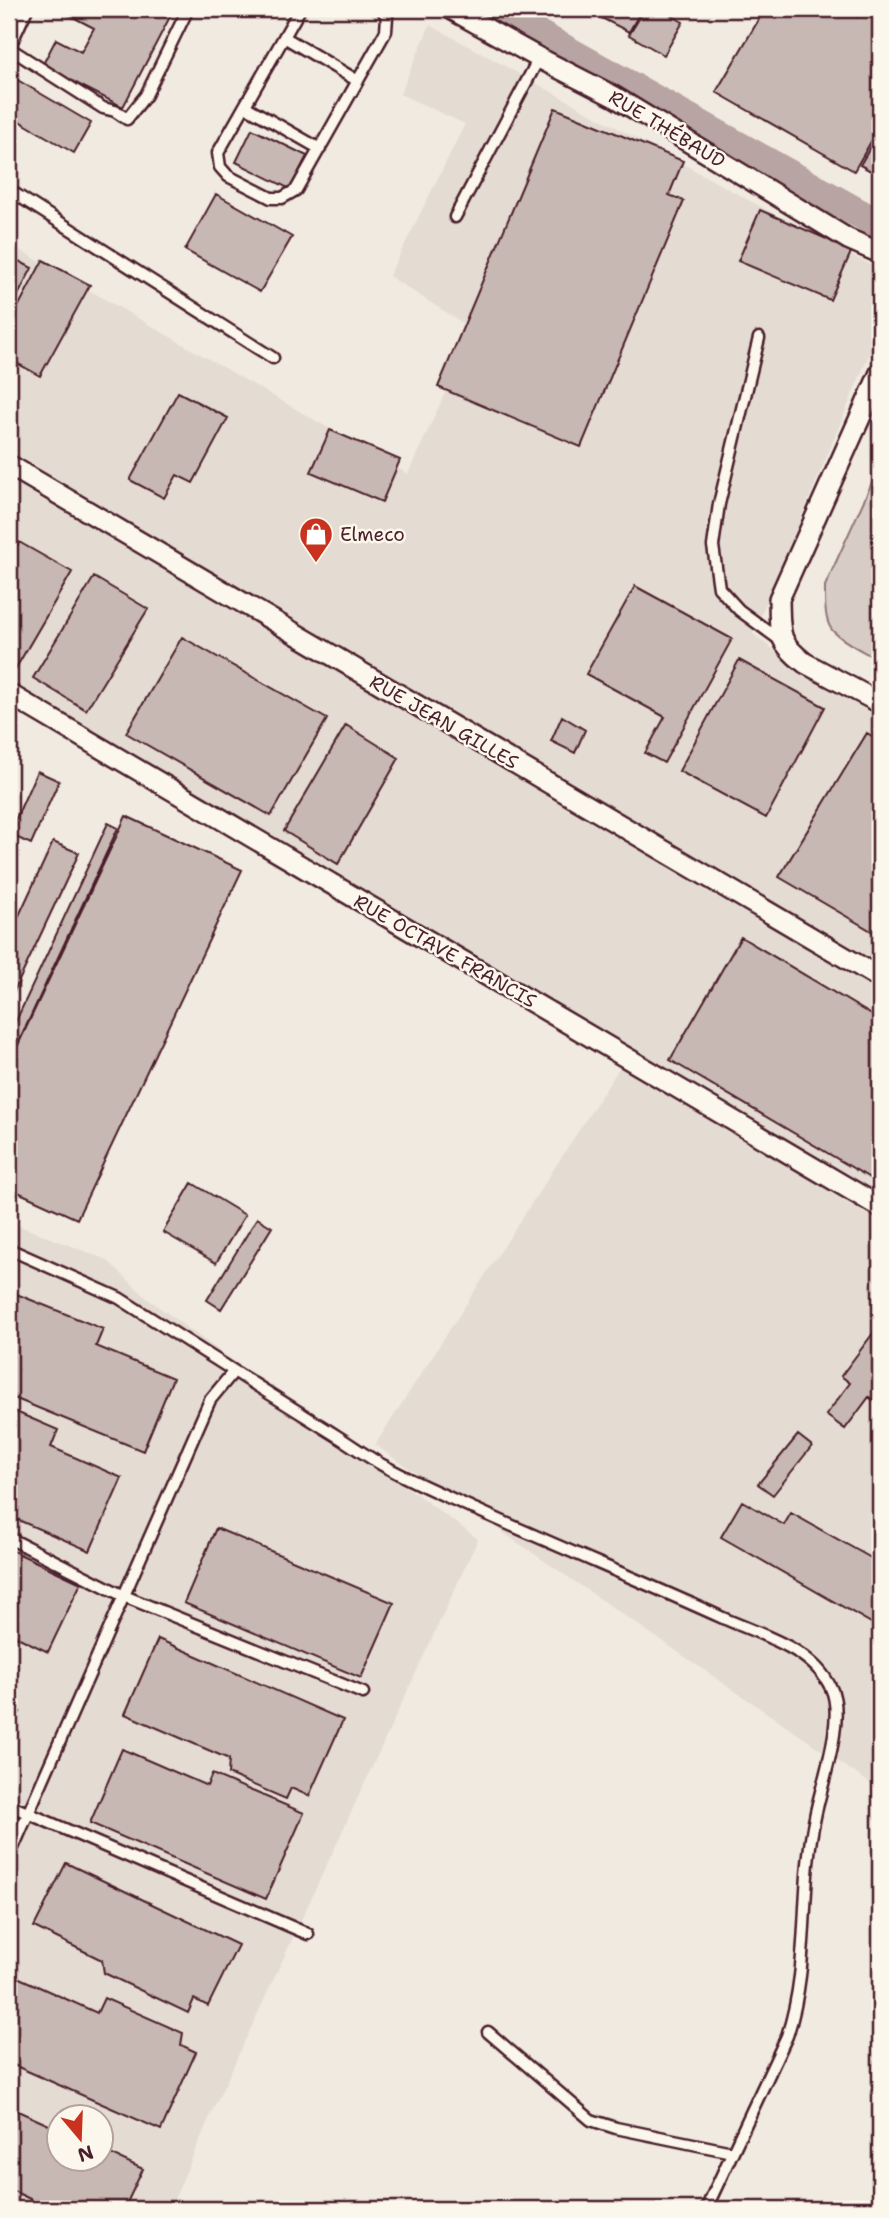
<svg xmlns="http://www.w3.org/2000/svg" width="889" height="2218" font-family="'Shantell Sans',sans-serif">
  <rect width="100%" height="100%" fill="#f0eae0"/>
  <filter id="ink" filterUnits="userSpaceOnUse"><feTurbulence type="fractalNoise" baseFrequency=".0143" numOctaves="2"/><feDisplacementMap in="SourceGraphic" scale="14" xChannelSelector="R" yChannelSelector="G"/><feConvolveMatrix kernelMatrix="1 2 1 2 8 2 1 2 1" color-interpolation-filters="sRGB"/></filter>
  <g filter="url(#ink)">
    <path fill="#e4dbd2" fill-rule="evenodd" d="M430 25 834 247 880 269V328L753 634 800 670 880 718V1790L375 1445 631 1050 9 690V244L408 474 474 330 389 276 465 124 400 94Z
      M9 1222 107 1260 149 1300 478 1539 210 2116 170 2209H9ZM60 2116H102V2158H60Z"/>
    <path fill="#d8ccc6" stroke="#917678" stroke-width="2" d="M880 465V661C865 652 844 643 832 630 824 620 825 599 825 586Z"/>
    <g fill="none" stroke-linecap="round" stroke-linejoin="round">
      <path stroke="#b8a4a2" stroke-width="30" d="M492 9 880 225"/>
    </g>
    <path fill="#c8b8b3" stroke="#4a1f2b" stroke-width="2" d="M72 9H174L123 107 42 66 56 39 81 52 94 28 69 15Z
      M584 9H642L629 32Z
      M645 9H660L683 22 664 55 629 35Z
      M765 9H842L857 17 862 9H880V126L854 171 716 92Z
      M9 75 91 123 74 153 9 115Z
      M555 108 683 161 669 195 684 201 581 447 438 387Z
      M252 129 307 156 290 189 236 162Z
      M880 131V176L860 165Z
      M216 194 292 237 260 292 185 250Z
      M760 210 852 250 830 300 738 261Z
      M9 256 32 268 9 313Z
      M43 260 90 285 40 376 9 359V324Z
      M178 392 228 418 193 483 177 475 164 498 130 480Z
      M330 430 400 460 382 502 311 472Z
      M19 542 72 572 13 673 9 670V560Z
      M94 577 148 609 86 710 33 678Z
      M635 586 732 639 664 763 645 753 665 717 586 674Z
      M182 637 327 719 271 816 126 733Z
      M739 660 825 707 766 818 679 771Z
      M562 716 585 730 575 753 551 741Z
      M346 725 399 758 338 864 284 831Z
      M867 733 880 741V936L779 877Z
      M37 771 59 781 31 844 9 834Z
      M126 816 242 870 77 1219 9 1188V1064Z
      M108 823 118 828 9 1063V1036Z
      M53 842 79 853 9 1002V937Z
      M741 937 880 1020V1184L670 1060Z
      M192 1183 245 1215 216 1263 163 1232Z
      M257 1218 272 1227 221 1309 207 1300Z
      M9 1291 103 1329 96 1346 173 1378 143 1451 9 1396Z
      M880 1324V1390L873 1400 869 1397 845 1429 826 1415 850 1383 841 1376Z
      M9 1409 58 1430 51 1447 122 1478 90 1551 9 1516Z
      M798 1435 812 1446 773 1495 758 1484Z
      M742 1501 784 1525 791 1513 880 1563 872 1576 880 1581V1628L721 1537Z
      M216 1528 394 1603 361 1678 184 1603Z
      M9 1549 81 1583 48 1652 9 1633Z
      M158 1639 343 1720 309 1796 291 1788 286 1799 228 1774 229 1759 125 1714Z
      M9 1708 20 1712 9 1735Z
      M122 1749 207 1786 212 1774 304 1813 266 1899 90 1823Z
      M66 1863 238 1945 208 2006 194 1999 188 2013 104 1973 102 1960 34 1927Z
      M15 1976 97 2013 104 1998 183 2033 181 2045 196 2052 161 2130 9 2063V1989Z
      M9 2107 60 2130V2158H102V2150L143 2169 124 2209H30V2199L9 2189Z"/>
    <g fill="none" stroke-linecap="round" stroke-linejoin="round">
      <g stroke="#4a1f2b" stroke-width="15">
        <path id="lane" d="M300 9 218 153 220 167 228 176 271 198H282L296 190 386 31 387 17 382 9
          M284 37 358 81
          M9 48 103 108 115 111 127 119 146 95 188 9
          M9 48 27 9
          M245 106 320 149
          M9 190 273 358
          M455 217 539 58
          M759 338 719 504 713 546 719 588 739 610 780 640
          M9 1249 119 1298 234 1371 210 1400 9 1857
          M234 1371C268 1393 302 1414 337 1436 353 1446 369 1458 386 1467 415 1483 446 1496 477 1510 558 1547 642 1581 723 1618 761 1635 812 1648 831 1688 846 1719 821 1784 815 1817 799 1890 811 1964 787 2036L706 2209
          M9 1538 124 1596 363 1693
          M9 1805 308 1934
          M488 2032 591 2120 616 2128 732 2152"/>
      </g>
      <g stroke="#4a1f2b" stroke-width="24">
        <path id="street" d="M451 9 539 58 615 97 848 239 880 253
          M880 373 779 599C780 633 777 642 805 663L880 703
          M9 465 880 978
          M9 694 880 1207"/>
      </g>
      <use href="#lane" stroke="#fbf7ec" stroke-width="10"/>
      <use href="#street" stroke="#fbf7ec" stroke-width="19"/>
    </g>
  </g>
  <defs>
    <g id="shop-pin" transform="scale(1.75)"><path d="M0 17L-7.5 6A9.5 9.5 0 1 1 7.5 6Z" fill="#c8321e" stroke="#fbf7ec"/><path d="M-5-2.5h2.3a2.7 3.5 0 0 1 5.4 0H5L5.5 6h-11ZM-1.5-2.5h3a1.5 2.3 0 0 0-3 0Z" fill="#fff"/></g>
  </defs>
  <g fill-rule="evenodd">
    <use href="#shop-pin" x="316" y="534"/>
  </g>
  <g text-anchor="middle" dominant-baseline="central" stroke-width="5" stroke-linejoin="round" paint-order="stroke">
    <g font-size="19" fill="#4a1f2b" stroke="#fbf7ec">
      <text transform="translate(667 129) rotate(31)">RUE THÉBAUD</text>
      <text transform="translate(444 722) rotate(30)">RUE JEAN GILLES</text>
      <text transform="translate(445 951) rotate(30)">RUE OCTAVE FRANCIS</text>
    </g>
    <g font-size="19" fill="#4a1f2b" stroke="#fbf7ec" text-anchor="start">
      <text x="340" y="534">Elmeco</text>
    </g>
  </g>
  <rect width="889" height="2218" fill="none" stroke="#fbf7ec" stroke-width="35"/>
  <rect x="18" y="18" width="854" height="2183" fill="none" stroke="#4a1f2b" stroke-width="2.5" filter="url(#ink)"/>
  <g transform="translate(80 2138) rotate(161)"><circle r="33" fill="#fbf7ec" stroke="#b4a19f" stroke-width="2"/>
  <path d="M0-5L12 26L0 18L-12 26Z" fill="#c8321e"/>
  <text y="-10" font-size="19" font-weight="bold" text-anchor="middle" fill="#4a1f2b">N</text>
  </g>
</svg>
